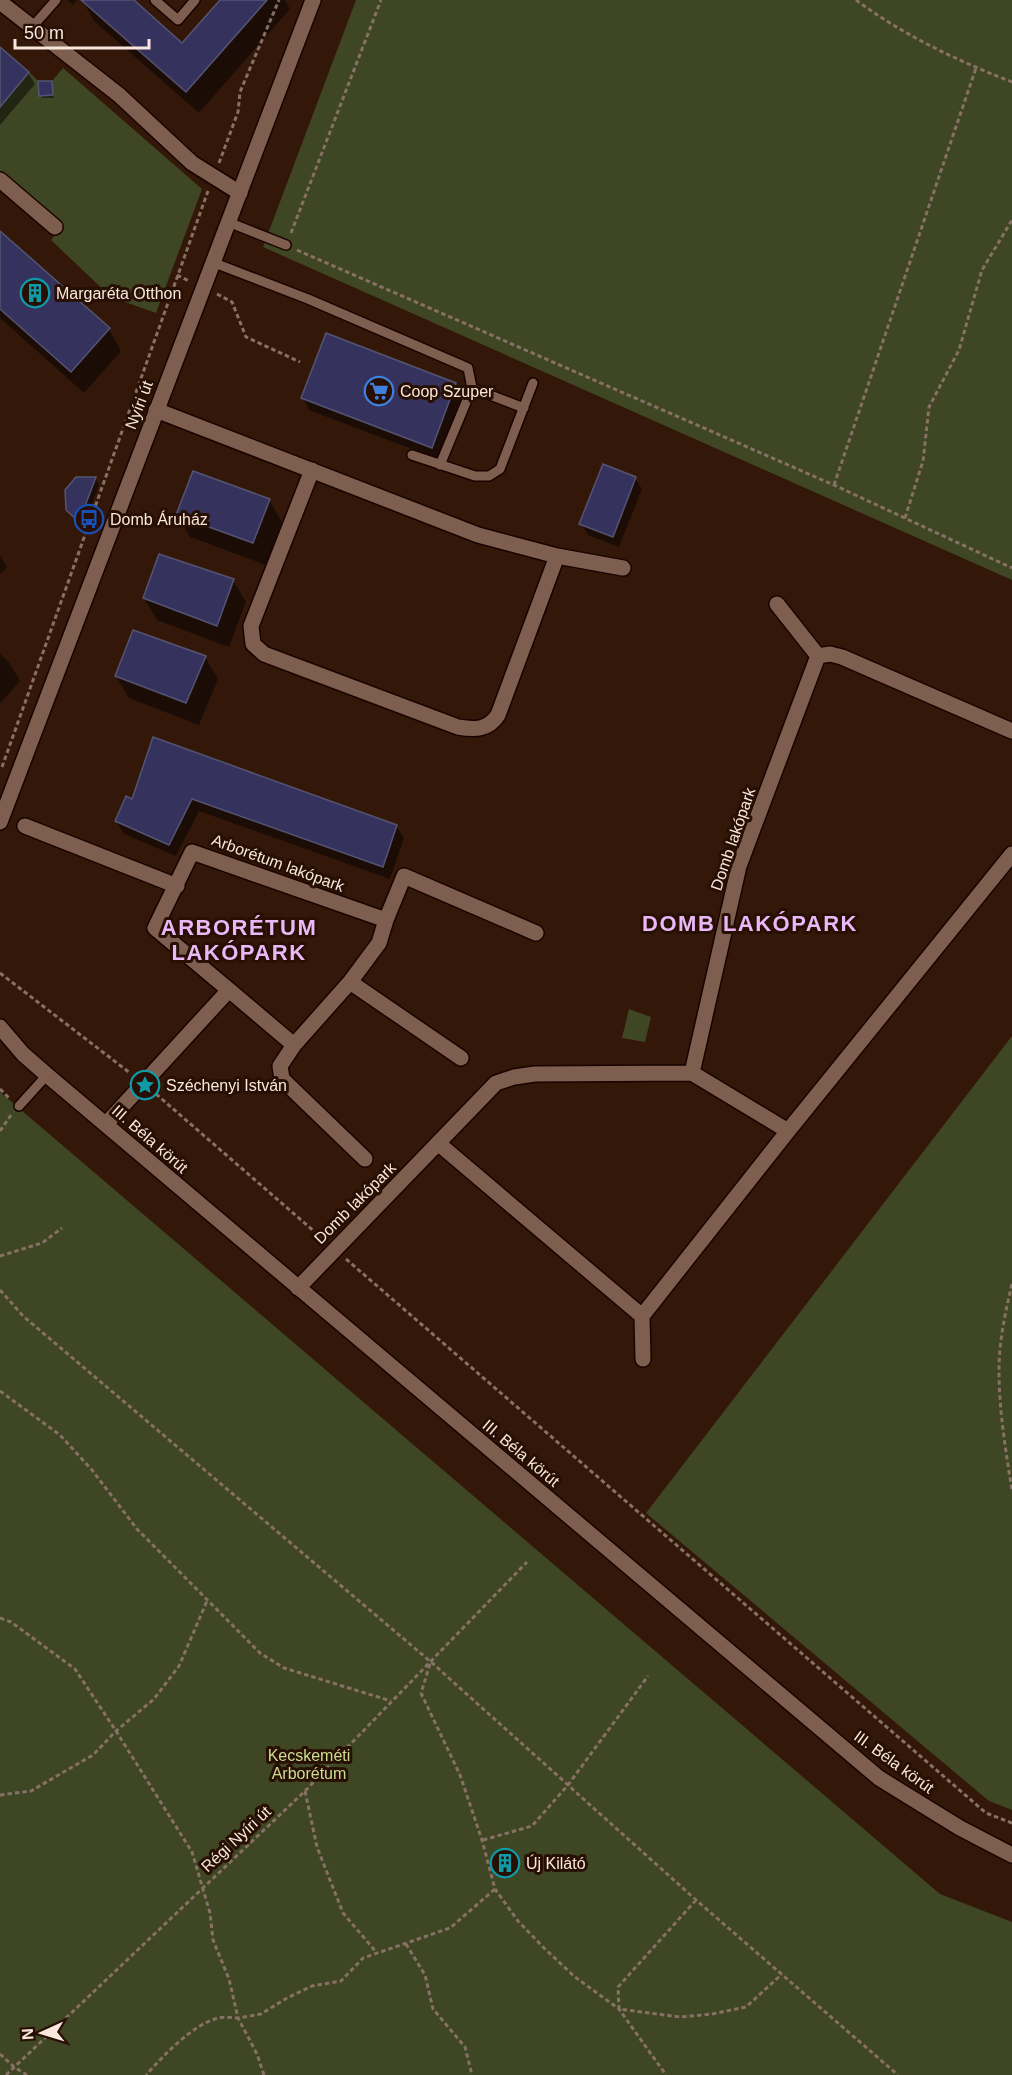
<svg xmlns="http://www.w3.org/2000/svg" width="1012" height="2075" font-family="Arial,sans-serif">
  <rect width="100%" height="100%" fill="#33180a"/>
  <path fill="#3e4623" d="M356 0H1012V580L263 247Z
    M63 68 202 189 156 313 111 297 51 240 62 227 0 175V107L29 72 53 95 52 81Z
    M629 1009 651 1017 645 1042 622 1038Z
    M1012 1036V1810L989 1801 646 1513Z
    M0 1092 940 1894 1012 1922V2075H0Z"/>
  <path fill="#0007" d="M67 0H77L73 5Z
    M82 0H132L182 45 222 0H285L290 9 199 113 95 22Z
    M0 49 28 73 35 84 0 125Z
    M51 82 54 98H42L41 95Z
    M0 233 109 329 121 351 84 393 0 318Z
    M455 384 462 396 438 459 309 410 303 398Z
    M95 478 99 485 84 525 69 511Z
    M635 478 642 489 619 547 588 535 581 523Z
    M269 500 282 522 266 565 190 537 178 515Z
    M0 555 7 567 0 574Z
    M233 580 246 602 229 647 157 620 144 598Z
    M0 654 9 662 20 681 0 704Z
    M205 657 218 679 199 725 129 698 116 676Z
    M154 739 396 826 404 838 390 879 199 811 176 856 124 834 116 821 133 801Z
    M508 1853 518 1870 504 1878 494 1861Z"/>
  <path fill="#35335e" stroke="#545472" stroke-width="1.5" d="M81 0H134L182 43 220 0H267L186 92Z
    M0 47 29 72 0 107Z
    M38 81H52L53 95 39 96Z
    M0 231 110 328 71 372 0 309Z
    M326 333 456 383 432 448 301 398Z
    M603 464 636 477 613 537 579 524Z
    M193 471 270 499 253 543 176 515Z
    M76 477H96L79 522 66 510 65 490Z
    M159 554 234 579 217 626 143 598Z
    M133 630 206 656 186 703 115 676Z
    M153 737 397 825 383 867 192 799 169 845 115 821 126 796 132 799Z
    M509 1850 517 1866 501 1876 492 1860Z"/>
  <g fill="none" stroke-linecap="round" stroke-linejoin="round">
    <g stroke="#190300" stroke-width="12">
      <path id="lane" d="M155 0 178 20 195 0
        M33 26 56 0
        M228 222 286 245
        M212 262 308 299 468 368 472 388 524 408
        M412 455 475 476H489L500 469 533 383
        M440 465 472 388
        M19 1106 47 1075"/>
    </g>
    <g stroke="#190300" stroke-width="18">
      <path id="street" d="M0 2 119 95 192 163 240 193
        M0 180 55 227
        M156 410 478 535 557 556 623 568
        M312 470 251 626 253 644 264 654 458 727C475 730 488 730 498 715L557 556
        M777 604 818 656
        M25 826 177 886
        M386 920 404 876 536 933
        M350 982 461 1058
        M294 1045 280 1066 282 1079 365 1159
        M692 1073 788 1131
        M106 1124 229 990 155 928 192 852 386 920 379 943 350 982 294 1045 229 990
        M439 1144 642 1316 788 1131 1012 854
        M298 1288 496 1083 514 1077 535 1074 692 1073 739 866 818 656 830 654 842 657 1012 731
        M642 1316 643 1359"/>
    </g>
    <g stroke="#190300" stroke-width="18">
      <path id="secondary" d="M0 822 313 0
        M0 1027 23 1054 47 1075 879 1778 960 1828 1012 1855"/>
    </g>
    <path stroke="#877064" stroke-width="3" stroke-dasharray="4.5 3" stroke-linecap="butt" d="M856 0C903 35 958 61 1012 82
      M219 163 238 112 240 92 279 0
      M291 233 381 0
      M297 250 834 485 1012 568
      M177 275 189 281
      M217 294 232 302 246 337 300 362
      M834 485 976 68
      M905 518 923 461 929 407 959 350 982 270 1012 220
      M2 767 208 191
      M0 973 130 1073
      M0 1089 9 1098
      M156 1094 323 1239
      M0 1131 11 1115
      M0 1256 42 1243 62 1228
      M346 1259 986 1813 1012 1823
      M1012 1284C1005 1313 999 1342 999 1371 999 1411 1006 1452 1012 1491
      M0 1290 23 1316 431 1662 696 1900 898 2075
      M0 1391 60 1435 92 1470 137 1529 260 1653 284 1668 391 1701
      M0 1618 11 1622 75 1669 116 1731 192 1852 210 1913 213 1940 229 1979 238 2018C233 2018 225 2016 219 2018 194 2023 163 2056 146 2075
      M430 1664 421 1693 460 1775 482 1840 495 1889 518 1921 544 1948 575 1977 619 2009 666 2075
      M305 1791 317 1847 343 1913 377 1953
      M0 1795 31 1791 93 1755 116 1731 154 1699 179 1666 207 1601
      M483 1840 532 1826 568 1785 648 1676
      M696 1900 618 1987 619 2009 680 2017 712 2014 746 2007 782 1974
      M406 1944 425 1975 433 2009 465 2047 472 2075
      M0 2054 14 2067 27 2075
      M6 2075 305 1791 527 1562
      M264 2075 257 2054 238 2018 261 2014 287 1998 312 1986 341 1981 363 1958 450 1928 495 1889"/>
    <use href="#lane" stroke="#7e5e4e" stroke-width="9"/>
    <use href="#street" stroke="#7e5e4e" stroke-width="15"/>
    <use href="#secondary" stroke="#7e5e4e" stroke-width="15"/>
  </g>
  <defs>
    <g id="building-ring" transform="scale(1.5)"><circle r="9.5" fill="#280f03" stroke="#0f9aa8" stroke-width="1.5"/><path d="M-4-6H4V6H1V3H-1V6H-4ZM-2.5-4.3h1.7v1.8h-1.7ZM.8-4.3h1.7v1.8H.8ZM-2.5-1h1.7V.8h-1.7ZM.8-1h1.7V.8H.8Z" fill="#0f9aa8"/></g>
    <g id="supermarket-ring" transform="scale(1.5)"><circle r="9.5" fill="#280f03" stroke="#3f7fe0" stroke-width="1.5"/><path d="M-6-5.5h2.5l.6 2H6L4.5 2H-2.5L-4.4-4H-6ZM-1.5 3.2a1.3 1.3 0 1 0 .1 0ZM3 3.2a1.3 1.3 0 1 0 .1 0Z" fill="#3f7fe0"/></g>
    <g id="bus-ring" transform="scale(1.5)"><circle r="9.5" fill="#280f03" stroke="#1a4fb4" stroke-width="1.5"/><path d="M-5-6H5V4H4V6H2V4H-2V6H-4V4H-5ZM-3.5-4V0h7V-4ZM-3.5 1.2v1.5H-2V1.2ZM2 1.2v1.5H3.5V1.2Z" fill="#1a4fb4"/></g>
    <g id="sight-ring" transform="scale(1.5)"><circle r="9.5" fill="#280f03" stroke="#0f9aa8" stroke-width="1.5"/><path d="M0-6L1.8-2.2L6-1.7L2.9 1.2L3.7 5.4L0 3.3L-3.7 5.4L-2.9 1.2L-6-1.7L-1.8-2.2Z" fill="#0f9aa8"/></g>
  </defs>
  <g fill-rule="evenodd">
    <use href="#building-ring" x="35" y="293"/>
    <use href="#supermarket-ring" x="379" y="391"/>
    <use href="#bus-ring" x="89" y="519"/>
    <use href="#sight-ring" x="145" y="1085"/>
    <use href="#building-ring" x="505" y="1863"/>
  </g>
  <g text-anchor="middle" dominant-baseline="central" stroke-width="6" stroke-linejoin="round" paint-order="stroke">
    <g font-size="16" fill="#f9e7dd" stroke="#280f03" text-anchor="start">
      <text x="56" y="293">Margaréta Otthon</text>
      <text x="400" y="391">Coop Szuper</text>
      <text x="110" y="519">Domb Áruház</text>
      <text x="166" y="1085">Széchenyi István</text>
      <text x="526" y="1863">Új Kilátó</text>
    </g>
    <g font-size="16" fill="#f9e7dd" stroke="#280f03">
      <text transform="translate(139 405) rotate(-69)">Nyíri út</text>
      <text transform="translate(733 839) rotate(-71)">Domb lakópark</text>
      <text transform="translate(278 863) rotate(20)">Arborétum lakópark</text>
      <text transform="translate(150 1139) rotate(41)">III. Béla körút</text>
      <text transform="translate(355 1203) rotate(-45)">Domb lakópark</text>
      <text transform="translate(521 1453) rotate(40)">III. Béla körút</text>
      <text transform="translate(894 1762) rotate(36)">III. Béla körút</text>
      <text transform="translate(236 1839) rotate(-43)">Régi Nyíri út</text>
    </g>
    <g font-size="16" fill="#cade90" stroke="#280f03">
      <text x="309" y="1755">Kecskeméti<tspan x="309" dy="18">Arborétum</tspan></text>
    </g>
    <g font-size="22" font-weight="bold" letter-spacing="1.5" fill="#eab8f7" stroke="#280f03">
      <text x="750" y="923">DOMB LAKÓPARK</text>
      <text x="239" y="927">ARBORÉTUM<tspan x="239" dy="25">LAKÓPARK</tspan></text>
    </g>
  </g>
  <g transform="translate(42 2033) rotate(266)" stroke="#280f03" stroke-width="4.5" paint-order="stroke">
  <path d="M0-4.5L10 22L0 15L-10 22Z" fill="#f9e7dd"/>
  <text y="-9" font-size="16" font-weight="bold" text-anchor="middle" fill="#f9e7dd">N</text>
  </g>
  <path d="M15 39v9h134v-9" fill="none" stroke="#f9e7dd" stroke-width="3"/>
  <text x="24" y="39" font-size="18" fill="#f9e7dd" stroke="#280f03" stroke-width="4.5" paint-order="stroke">50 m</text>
</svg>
